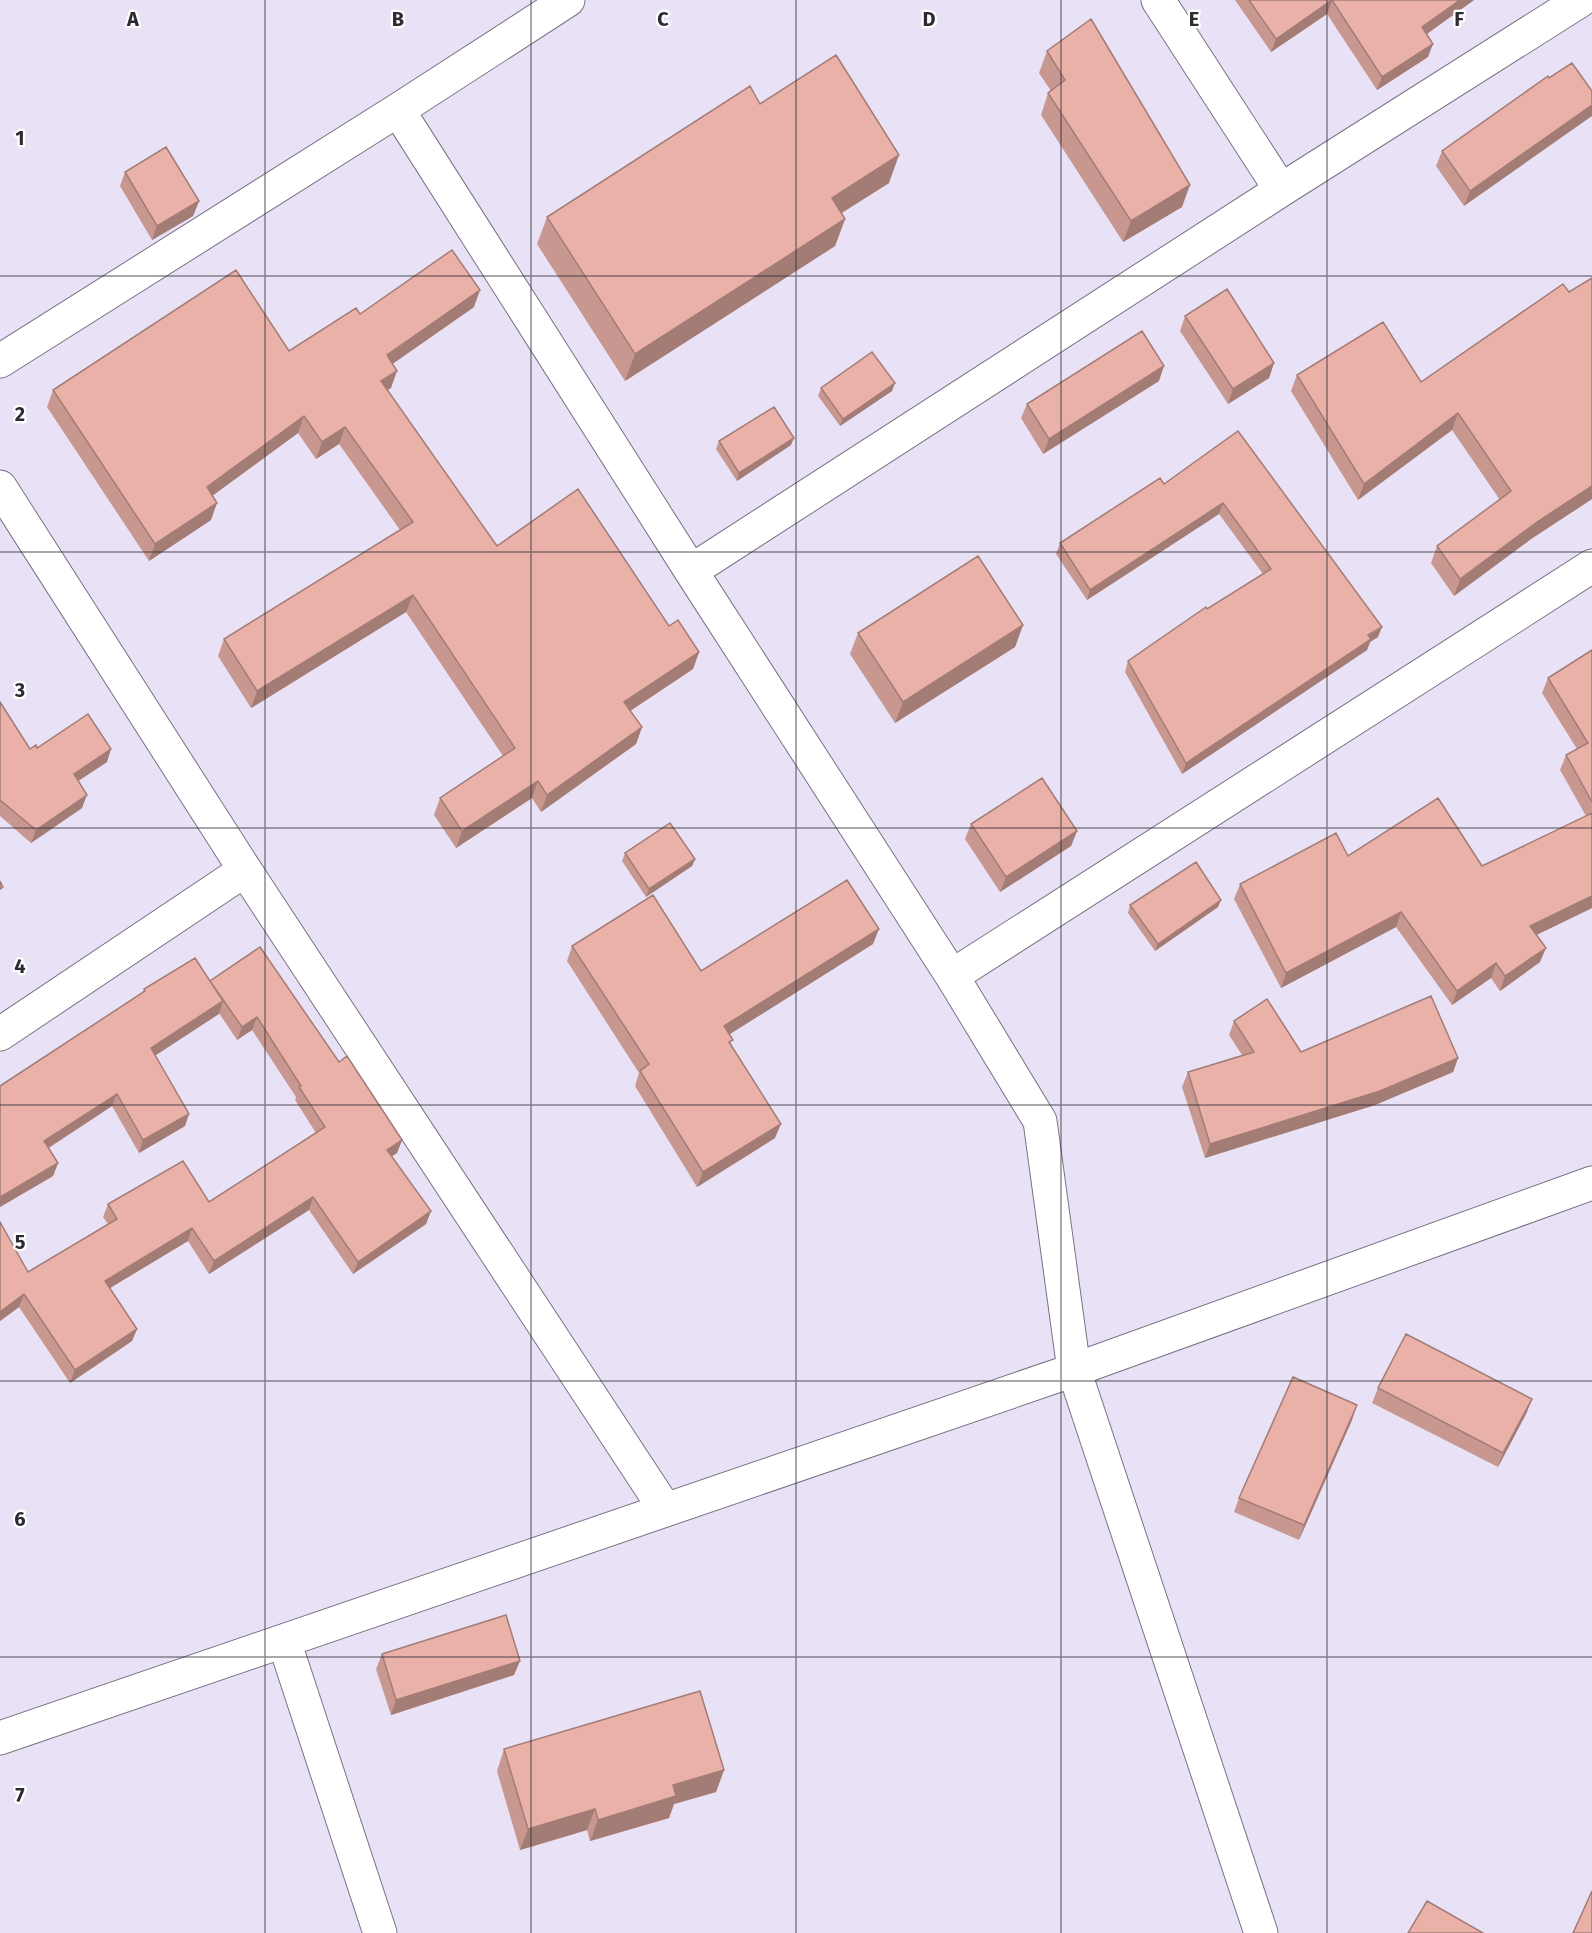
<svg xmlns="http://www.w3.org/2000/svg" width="1592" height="1933" font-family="'Fira Sans',sans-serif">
  <rect width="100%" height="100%" fill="#e9e2f7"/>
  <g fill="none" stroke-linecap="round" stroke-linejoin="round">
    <g stroke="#787284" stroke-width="35">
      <path id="street" d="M1158 0 1281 190
        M398 110 691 571 952 976 1040 1121 1074 1370 1261 1933
        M0 361 398 110 568 0
        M0 487 245 870 665 1509
        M691 571 1281 190 1581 0
        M952 976 1592 566
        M0 1034 245 870
        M284 1641 380 1933"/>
    </g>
    <g stroke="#787284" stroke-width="35">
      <path id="secondary" d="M0 1738 1074 1370 1592 1183"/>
    </g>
    <use href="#street" stroke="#fff" stroke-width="33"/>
    <use href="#secondary" stroke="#fff" stroke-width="33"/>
  </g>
  <path fill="#c89890" d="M1235 0H1474L1427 34 1428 57 1377 90 1327 14 1271 52Z
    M1047 51 1182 207 1123 242 1041 115 1048 93 1051 91 1039 73Z
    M1548 76 1464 206 1436 166 1442 151Z
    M760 104 889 183 842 213 845 219 835 246 625 381 537 244 547 217Z
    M125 172 199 201 193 216 152 240 120 186Z
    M1592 278V499L1531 539 1454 596 1431 563 1437 546 1500 500 1452 430 1358 500 1291 391 1297 375 1421 382 1569 292Z
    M474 307 392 364 391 388 387 390 497 546 669 626 699 652 693 669 630 711 642 727 636 744 541 812 532 798 456 848 434 815 440 798 503 756 406 612 251 708 218 656 224 639 400 530 339 444 316 459 298 433 212 496 211 520 149 561 47 407 53 390 289 351 360 314Z
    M1185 316 1274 363 1269 378 1228 404 1180 331Z
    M1159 381 1043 454 1021 418 1027 404Z
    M821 388 892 391 840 426 818 396Z
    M1238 431 1378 637 1370 642 1367 650 1182 774 1125 672 1128 661 1207 609 1263 574 1219 514 1087 600 1056 554 1060 543 1164 484Z
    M719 441 791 445 737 481 716 449Z
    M1023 625 1015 647 895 723 850 654 858 633Z
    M1592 650V908L1536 935 1540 962 1500 991 1491 978 1452 1005 1396 927 1281 988 1234 899 1240 884 1348 856 1482 866 1586 816 1560 770 1566 755 1577 749 1542 693 1548 678Z
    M0 702 30 749 37 748 107 762 78 781 82 808 31 843 0 816Z
    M971 824 1077 831 1071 846 1000 892 965 839Z
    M625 853 695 859 692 866 646 897 622 861Z
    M1130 905 1218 907 1155 951 1128 913Z
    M873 944 729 1034 731 1045 775 1138 697 1187 635 1086 639 1073 567 961 572 946 701 971Z
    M210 981 339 1062 402 1140 397 1153 392 1156 431 1211 426 1224 353 1274 309 1210 209 1274 188 1241 110 1288 137 1329 132 1341 70 1383 19 1307 0 1321V1222L28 1272 108 1224 103 1217 108 1204 209 1202 316 1133 295 1100 296 1097 252 1030 237 1040 219 1013 155 1055 185 1126 139 1153 112 1106 49 1148 58 1163 53 1176 0 1207V1086L143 993 144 989Z
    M1234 1021 1301 1052 1458 1058 1453 1072 1375 1105 1205 1158 1182 1087 1188 1072 1242 1055 1229 1035Z
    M1378 1388 1532 1399 1526 1414 1498 1467 1372 1403Z
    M1352 1420 1299 1540 1234 1512 1239 1498Z
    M382 1654 514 1675 391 1715 376 1669Z
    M504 1749 724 1770 716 1792 674 1804 669 1818 590 1841 587 1830 520 1850 497 1771Z"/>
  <path fill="#a37c75" d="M1332 0 1327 14 1271 52 1276 39Z
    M1460 0H1474L1418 40 1422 27Z
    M1433 44 1428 57 1377 90 1382 77Z
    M1592 105V116L1464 206 1470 191Z
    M899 155 889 183 822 225 832 198Z
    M1190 185 1182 207 1123 242 1131 221Z
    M199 201 193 216 152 240 157 226Z
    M845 219 835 246 625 381 635 354Z
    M480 290 474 307 381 372 387 355Z
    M1274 363 1269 378 1228 404 1233 389Z
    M1164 366 1159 381 1043 454 1049 439Z
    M397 371 391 388 375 398 381 381Z
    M895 383 892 391 840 426 843 419Z
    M1458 413 1452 430 1358 500 1364 484Z
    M304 416 298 433 201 504 207 487Z
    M345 427 339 444 316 459 322 442Z
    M794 438 791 445 737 481 739 473Z
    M1592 486V499L1531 539 1454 596 1460 579 1537 522Z
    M217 503 211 520 149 561 155 544Z
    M1223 503 1219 514 1087 600 1090 590Z
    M413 595 406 612 251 708 257 691Z
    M1023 625 1015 647 895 723 903 702Z
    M1382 627 1378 637 1370 642 1367 650 1182 774 1186 763Z
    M699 652 693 669 618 719 624 702Z
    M642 727 636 744 541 812 547 795Z
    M111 749 107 762 69 787 74 774Z
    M538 781 532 798 456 848 462 831Z
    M87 795 82 808 31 843 36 830Z
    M1077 831 1071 846 1000 892 1006 877Z
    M695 859 692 866 646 897 649 889Z
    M1592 896V908L1524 941 1530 926Z
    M1221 900 1218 907 1155 951 1158 944Z
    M1401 912 1396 927 1281 988 1286 973Z
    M879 929 873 944 719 1041 724 1026Z
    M1546 948 1540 962 1500 991 1505 976Z
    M1496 963 1491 978 1452 1005 1457 991Z
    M223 1001 219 1014 147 1061 151 1048Z
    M257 1017 252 1030 237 1040 242 1027Z
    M1458 1058 1453 1072 1375 1105 1205 1158 1210 1144Z
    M117 1094 112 1106 40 1153 44 1141Z
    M189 1114 185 1126 139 1153 143 1140Z
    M781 1124 775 1138 697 1187 703 1172Z
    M402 1140 397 1153 383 1162 387 1150Z
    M58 1163 53 1176 0 1207V1197Z
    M313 1197 309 1210 209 1274 214 1261Z
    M431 1211 426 1224 353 1274 358 1262Z
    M192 1228 188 1241 100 1294 105 1281Z
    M24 1294 19 1307 0 1321V1312Z
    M137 1329 132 1341 70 1383 75 1370Z
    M1532 1399 1526 1414 1498 1467 1503 1453Z
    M1357 1405 1352 1420 1299 1540 1304 1525Z
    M520 1661 514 1675 391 1715 396 1700Z
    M724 1770 716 1792 674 1804 669 1818 590 1841 598 1820 673 1785Z
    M595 1809 587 1830 520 1850 528 1829Z"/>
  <path fill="#e9b1a7" stroke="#a37c75" stroke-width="1.5" d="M1249 0H1460L1422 27 1433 44 1382 77 1332 0 1276 39Z
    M1091 19 1190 185 1131 221 1048 93 1065 80 1047 51Z
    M836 55 899 155 832 198 845 219 635 354 547 217 750 86 760 104Z
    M1572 63 1592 91V105L1470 191 1442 151 1548 76 1549 78Z
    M166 147 199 201 157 226 125 172Z
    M452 250 480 290 387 355 397 371 381 381 497 546 578 489 669 626 678 620 699 652 624 702 642 727 547 795 538 781 462 831 440 798 515 748 413 595 257 691 224 639 413 522 345 427 322 442 304 416 207 487 217 503 155 544 53 390 236 270 289 351 356 308 360 314Z
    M1592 278V486L1537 522 1460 579 1437 546 1511 491 1458 413 1364 484 1297 375 1383 322 1421 382 1563 284 1569 292Z
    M1227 289 1274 363 1233 389 1185 316Z
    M1142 331 1164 366 1049 439 1027 404Z
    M872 352 895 383 843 419 821 388Z
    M774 407 794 438 739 473 719 441Z
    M1238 431 1382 627 1368 635 1371 639 1186 763 1128 661 1206 607 1207 609 1271 569 1223 503 1090 590 1060 543 1160 478 1164 484Z
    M978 556 1023 625 903 702 858 633Z
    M1592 650V802L1566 755 1588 743 1548 678Z
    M0 702 30 749 36 745 37 748 88 714 111 749 74 774 87 795 36 830 0 800Z
    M1042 778 1077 831 1006 877 971 824Z
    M1438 798 1482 866 1592 813V896L1530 926 1546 948 1505 976 1496 963 1457 991 1401 912 1286 973 1240 884 1336 833 1348 856Z
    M670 823 695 859 649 889 625 853Z
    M1196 862 1221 900 1158 944 1130 905Z
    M847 880 879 929 724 1026 733 1040 729 1042 781 1124 703 1172 640 1071 649 1064 572 946 653 895 701 971Z
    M0 881 3 887 0 889Z
    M260 947 339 1062 347 1056 402 1140 387 1150 431 1211 358 1262 313 1197 214 1261 192 1228 105 1281 137 1329 75 1370 24 1294 0 1312V1222L28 1272 117 1219 108 1204 183 1161 209 1202 325 1127 299 1087 301 1086 257 1017 242 1027 210 981Z
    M195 958 223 1001 151 1048 189 1114 143 1140 117 1094 44 1141 58 1163 0 1197V1086L145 991 144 989Z
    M1431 996 1458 1058 1380 1091 1210 1144 1188 1072 1254 1052 1234 1021 1267 999 1301 1052Z
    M1406 1334 1532 1399 1503 1453 1378 1388Z
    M1293 1377 1357 1405 1304 1525 1239 1498Z
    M506 1615 520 1661 396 1700 382 1654Z
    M700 1691 724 1770 673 1785 676 1796 598 1820 595 1809 528 1829 504 1749Z
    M1592 1891V1933H1573Z
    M1427 1901 1483 1933H1408Z"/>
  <path fill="none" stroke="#2d2a32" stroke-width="1.5" stroke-opacity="0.55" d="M265 0V1933M531 0V1933M796 0V1933M1061 0V1933M1327 0V1933M0 276H1592M0 552H1592M0 828H1592M0 1105H1592M0 1381H1592M0 1657H1592"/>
  <g font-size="20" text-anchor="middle" font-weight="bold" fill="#2d2a32" stroke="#fff" stroke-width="4.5" stroke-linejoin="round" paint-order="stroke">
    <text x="133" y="26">A</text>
    <text x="398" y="26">B</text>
    <text x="663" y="26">C</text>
    <text x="929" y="26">D</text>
    <text x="1194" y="26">E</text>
    <text x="1459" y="26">F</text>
    <text x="20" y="145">1</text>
    <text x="20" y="421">2</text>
    <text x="20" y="697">3</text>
    <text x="20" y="973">4</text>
    <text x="20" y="1249">5</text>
    <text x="20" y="1526">6</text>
    <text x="20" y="1802">7</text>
  </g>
</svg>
